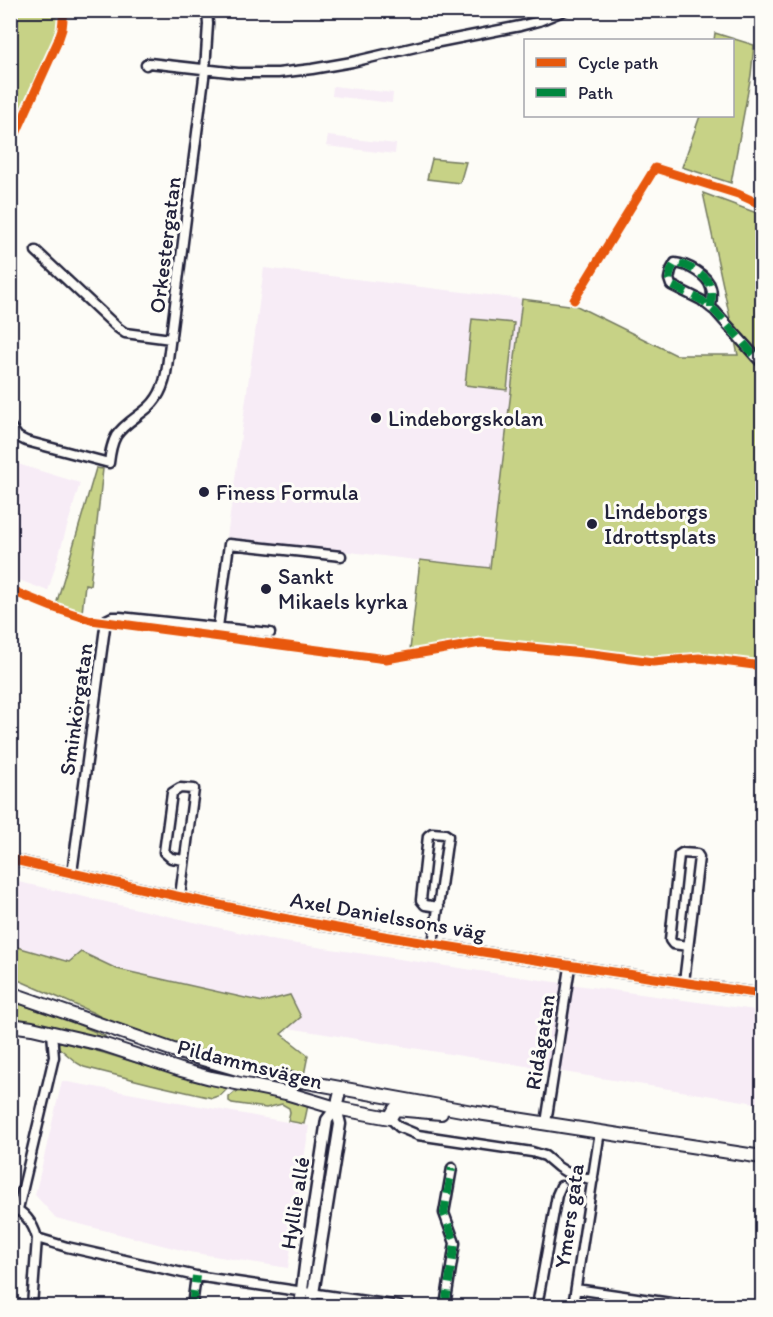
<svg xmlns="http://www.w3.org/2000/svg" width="773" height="1317" font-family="Itim,sans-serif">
  <rect width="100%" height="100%" fill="#fdfcf7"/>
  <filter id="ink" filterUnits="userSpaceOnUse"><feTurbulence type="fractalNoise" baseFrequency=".0167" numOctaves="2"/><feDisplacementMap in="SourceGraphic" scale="12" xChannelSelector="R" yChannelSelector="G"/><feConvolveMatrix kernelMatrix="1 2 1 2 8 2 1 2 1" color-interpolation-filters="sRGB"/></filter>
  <g filter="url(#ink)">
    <path fill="#f7ecf6" d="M333 86 393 93 392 103 332 96Z
      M328 136 396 144 395 154 326 146Z
      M264 268 522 299 490 569 227 537Z
      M11 462 80 483 48 591 11 577Z
      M10 880 277 941 548 981 762 1011V1104L276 1026 11 951Z
      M62 1081 309 1126 288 1268 189 1252 56 1218 35 1195Z"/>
    <path fill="#c7d286" stroke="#747a60" stroke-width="1.5" d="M11 10 59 11 60 21 50 48 11 137Z
      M715 33 754 45 751 75 731 183 682 167 700 116H732V40H714Z
      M432 159 466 162 460 183 427 179Z
      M703 193 762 215V661L691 653 618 662 457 641 410 650 420 560 490 568 522 299 577 306 676 355H738Z
      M472 319 514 323 507 390 465 385Z
      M96 468 103 469 90 585 85 584 82 613 56 605Z
      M10 945 69 962 81 952 117 969 263 1002 290 995 301 1017 281 1034 308 1055 304 1075 242 1064 181 1049 124 1031 94 1013 11 977Z
      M10 1001 65 1019 105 1036V1038L24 1020 11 1019Z
      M61 1042 97 1051 203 1083 228 1088 221 1095 212 1098 151 1084 84 1067 77 1063 58 1047V1043Z
      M235 1092C253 1090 289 1100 308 1105L304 1124 288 1121 290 1112 289 1108 282 1104 266 1108 232 1103 229 1101V1097Z"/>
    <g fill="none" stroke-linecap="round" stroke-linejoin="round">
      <g stroke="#22223b" stroke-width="13">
        <path id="minor" d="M146 65 149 63 238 73H278L312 69 352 62 424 45 520 26 539 21 565 10
          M36 251 118 328 125 333 171 339
          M711 308C711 302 713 294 711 288 708 275 687 264 675 263L671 270 669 279 671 285 701 300 715 311 756 357 762 363
          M10 426 18 437 26 441 109 463C110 454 111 445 116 436 123 425 134 419 144 411 158 401 165 384 167 367L205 70 208 24 207 10
          M218 627 229 544 341 556
          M10 859C115 883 221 907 326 926 471 952 617 972 762 994
          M72 873 106 620 112 617H120L270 633
          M180 896 194 789 180 788 172 793 164 852 171 858 184 860
          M433 944 448 836 445 834 432 833 428 836 421 900 425 905 439 907
          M684 982 699 857 697 854 682 853 679 855 670 940 673 944 688 946
          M390 1118 399 1127 418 1135 532 1152 545 1156 558 1167 566 1172 593 1180
          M546 1123 570 967
          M10 1206C25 1212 33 1223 37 1238L67 1247 196 1276 399 1306
          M18 1209 54 1057 52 1033
          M576 1289 691 1306
          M32 1306 37 1238
          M192 1306 196 1276
          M445 1306 455 1243 444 1213 452 1168
          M537 1306 557 1195 561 1186
          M573 1306 600 1131"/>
      </g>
      <g stroke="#22223b" stroke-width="15">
        <path id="tertiary" d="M300 1306 306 1258 327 1120 336 1108 341 1088
          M311 1306 340 1124 336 1108"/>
      </g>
      <g stroke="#22223b" stroke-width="16">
        <path id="secondary" d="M10 993 182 1053 241 1070 478 1113 762 1157
          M10 1025 32 1028 105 1045 181 1070 211 1078 286 1093 336 1108 390 1118 395 1109 441 1113"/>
      </g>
      <use href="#minor" stroke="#fdfcf7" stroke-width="8"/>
      <use href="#tertiary" stroke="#fdfcf7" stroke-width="10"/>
      <use href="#secondary" stroke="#fdfcf7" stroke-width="12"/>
      <path stroke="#00873e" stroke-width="8" stroke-dasharray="15 8" stroke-linecap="butt" d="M711 308C711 302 713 294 711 288 708 275 687 264 675 263L671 270 669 279 671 285 701 300 715 311 756 357 762 363
        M192 1306 196 1276
        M445 1306 455 1243 444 1213 452 1168"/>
      <g stroke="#fdfcf7" stroke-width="13">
        <path id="cycleway" d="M10 148 14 138 58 41 62 29 64 10
          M574 300 655 168 738 194 762 205
          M10 590 52 607 91 620 386 659 481 643 593 654 653 662 699 658 762 666
          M10 859C115 883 221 907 326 926 471 952 617 972 762 994"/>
      </g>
      <use href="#cycleway" stroke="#e8590c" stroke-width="9"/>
    </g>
  </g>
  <g fill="#22223b" stroke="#fdfcf7" stroke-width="2">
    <circle cx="376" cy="418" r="6"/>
    <circle cx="204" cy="492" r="6"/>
    <circle cx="592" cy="524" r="6"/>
    <circle cx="266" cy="589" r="6"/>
  </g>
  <g text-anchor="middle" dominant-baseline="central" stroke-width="6" stroke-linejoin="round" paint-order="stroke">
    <g font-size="22" fill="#22223b" stroke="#fdfcf7">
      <text transform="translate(165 245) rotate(-83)">Orkestergatan</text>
      <text transform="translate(76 709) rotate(-82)">Sminkörgatan</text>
      <text transform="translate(388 916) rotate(10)">Axel Danielssons väg</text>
      <text transform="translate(540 1042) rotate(-81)">Ridågatan</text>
      <text transform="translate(250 1064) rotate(14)">Pildammsvägen</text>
      <text transform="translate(295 1203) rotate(-81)">Hyllie allé</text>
      <text transform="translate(569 1216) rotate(-82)">Ymers gata</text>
    </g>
    <g font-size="22" fill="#22223b" stroke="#fdfcf7" text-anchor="start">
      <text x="388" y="418">Lindeborgskolan</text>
      <text x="216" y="492">Finess Formula</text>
      <text x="604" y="511">Lindeborgs<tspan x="604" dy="25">Idrottsplats</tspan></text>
      <text x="278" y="576">Sankt<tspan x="278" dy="25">Mikaels kyrka</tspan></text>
    </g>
  </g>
  <rect width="773" height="1317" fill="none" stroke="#fdfcf7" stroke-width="36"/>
  <rect x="18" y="18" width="737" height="1281" fill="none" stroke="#22223b" stroke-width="2" filter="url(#ink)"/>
  <rect x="524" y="39" width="210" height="78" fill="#fdfcf7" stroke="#a5a5ac" stroke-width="1.5"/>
  <rect x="536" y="58" width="30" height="9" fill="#e8590c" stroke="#a5a5ac" stroke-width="1.5"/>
  <text x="578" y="69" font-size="18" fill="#22223b">Cycle path</text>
  <rect x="536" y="88" width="30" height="9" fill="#00873e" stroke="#a5a5ac" stroke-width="1.5"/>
  <text x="578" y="99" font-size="18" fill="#22223b">Path</text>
</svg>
